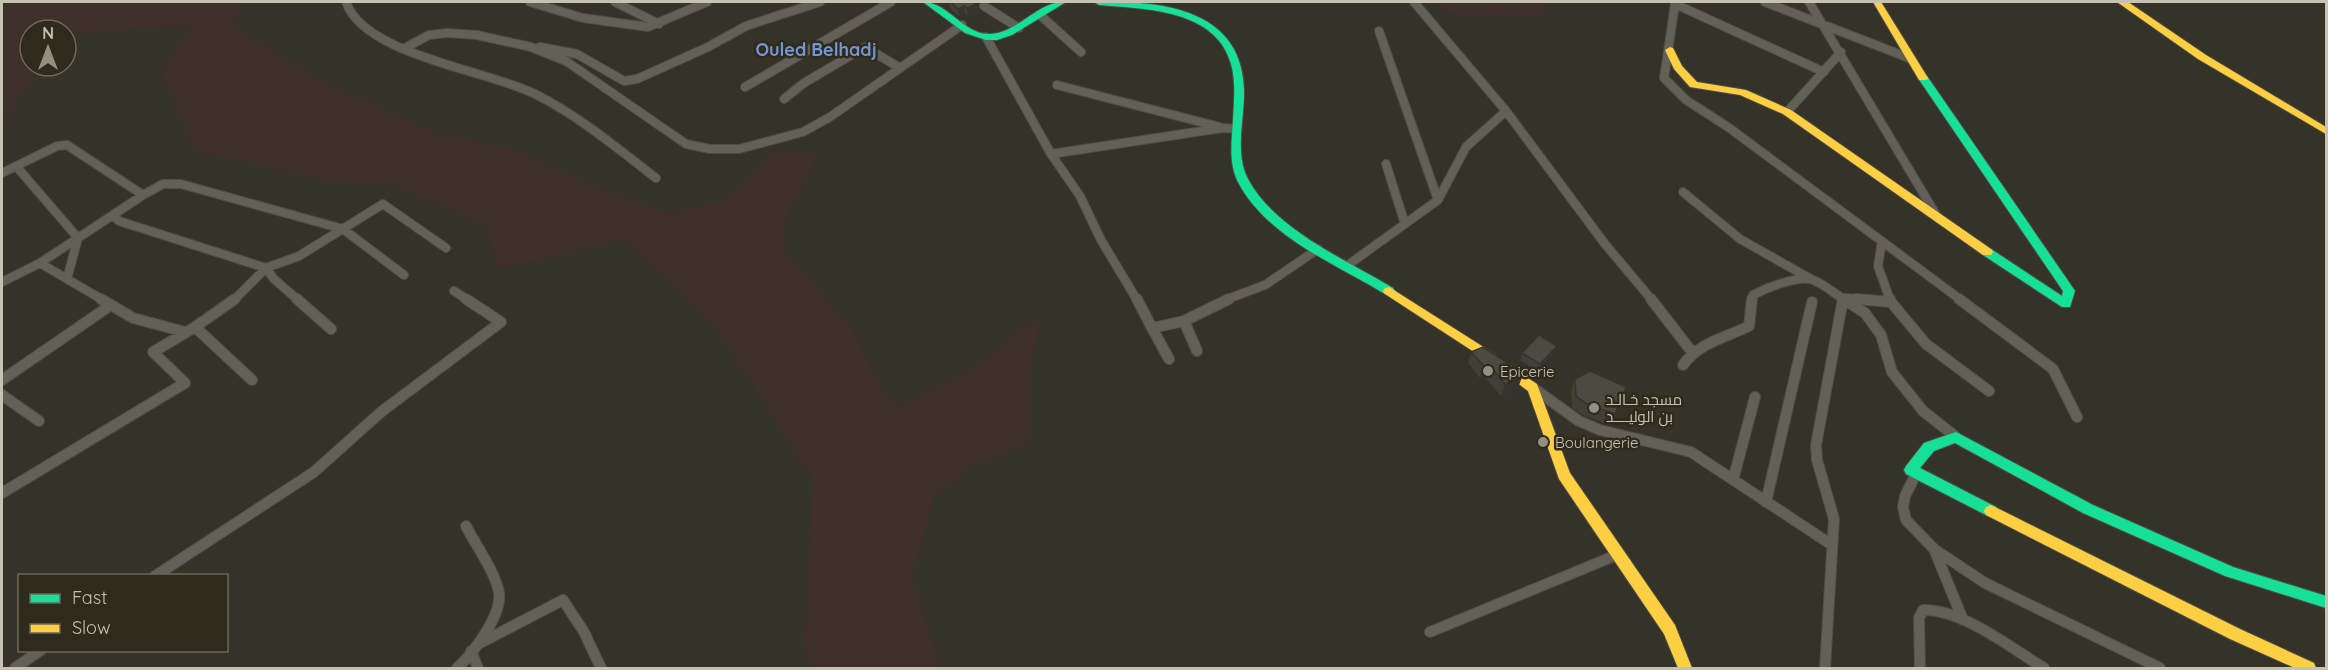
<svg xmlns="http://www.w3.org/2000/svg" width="2328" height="670" font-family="Quicksand,Cairo,sans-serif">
  <rect width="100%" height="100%" fill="#353228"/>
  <path fill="#3e2f29" d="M2 2H244L230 24 316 78 433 132 516 150 593 186 674 215 730 198 776 150 818 154 794 204 783 221 785 253 853 328 862 352 894 408 973 369 1041 315 1030 372V442L969 468 934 497 912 577 941 668H811L804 649 813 479 713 323 624 240 498 269 486 224 390 184H344L197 151 161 74 192 25 66 34V30H30V66H40L9 113H2Z
    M1434 2H1554L1549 5 1545 16 1447 14Z"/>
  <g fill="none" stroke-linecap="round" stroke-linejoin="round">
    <g stroke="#504d46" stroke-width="10">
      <path id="street-far1" d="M346 2C364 55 487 70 535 94 579 116 617 148 656 178
        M530 2 583 18 648 27 707 2
        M615 2 659 24
        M1414 2 1506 111 1605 244 1652 300
        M1675 2V4L1824 72
        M1765 2 1909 58
        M1809 2 1938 218
        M1675 4 1664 78 1686 100 1728 127 1961 300
        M984 6 1019 28
        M1040 15 1081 52
        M986 37 1051 154 1080 196 1101 240 1137 300
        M540 47 577 54 624 81 637 79 708 47 746 26 820 2
        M403 49 429 35 447 33 477 35 531 47 566 61 686 144 710 149H739L803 132 830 117 962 25
        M1057 85 1220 127
        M745 87 891 2
        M784 99 804 83 865 47 900 68
        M1787 112 1841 52
        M1051 154 1222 128 1237 129
        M1386 164 1405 224
        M16 166 78 238 67 279 103 300
        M2 173 57 146 67 145 143 195 113 215 119 221 266 268 274 279 298 300
        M1683 192 1740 239 1811 279
        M143 195 163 184H181L343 229 404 275
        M1438 200 1466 147 1506 111
        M1882 241 1878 266 1890 300
        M1348 265 1438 200 1379 31
        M67 279 40 263 113 215
        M2 282 40 263
        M454 291 468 300
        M1845 298 1874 300
        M234 300 266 268 299 256 383 204 446 248
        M1225 300 1265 285 1318 249
        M1752 300 1753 295C1766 288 1798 275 1813 280 1824 284 1835 294 1845 300
        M1843 300V298"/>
    </g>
    <g stroke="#504d46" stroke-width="12">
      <path id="street" d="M235 299 195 327 252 380
        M297 299 331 329
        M1137 299 1152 328
        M1651 299 1692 352
        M1843 299 1865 313 1881 335 1892 372 1923 411 1956 437
        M1856 299 1891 302 1890 299
        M1959 299 2053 369 2077 417
        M1891 302 1926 344 1989 391
        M111 305 133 318 185 332
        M1184 321 1197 351
        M1169 359 1152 328 1184 321 1229 299
        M1683 365C1700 342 1725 338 1749 326L1752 299
        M2 380 111 305 101 299
        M1533 388 1579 421 1600 430 1691 452 1832 545
        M2 395 39 421
        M1916 474 1905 496 1903 507 1906 520 1934 549 1985 583 2160 668
        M1733 480 1755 397
        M2 493 185 383 153 352 195 327
        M1766 502 1812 302
        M1934 549 1963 620
        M155 576 314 472 381 412 501 322 466 299
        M1430 632 1619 554
        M480 643 563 600 584 632 601 668
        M471 651 478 668
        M15 668 41 650
        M457 668C473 654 502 615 499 593 496 573 475 544 466 526
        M1825 668 1834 519 1817 460 1816 445 1843 299
        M1920 668 1919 618 1923 610C1962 609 2011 648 2044 668"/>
    </g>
    <g stroke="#504d46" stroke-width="2">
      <path id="fast" d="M923 2C948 2 963 34 989 34 1018 34 1038 0 1066 2L1012 35 997 40H986L965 33Z
        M1094 2C1112 0 1131 2 1149 4 1200 10 1242 31 1244 89 1245 117 1234 153 1248 179 1275 230 1345 259 1393 288L1395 291 1393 294H1385C1334 263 1267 237 1238 182 1228 162 1232 140 1233 119 1234 101 1236 82 1231 64 1216 9 1145 9 1099 5Z
        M1923 75 1927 76 2073 288 2075 291 2070 307H2062L1983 255 1981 252 1983 249H1991L2062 296 2063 291 1918 78Z
        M1956 432 2093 505 2233 567 2326 596V608L2225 576 2083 513 1955 443 1934 451 1920 468 1996 507 1998 511 1996 515 1991 517 1986 515 1906 474 1904 470 1906 466 1924 443Z"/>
    </g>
    <g stroke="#504d46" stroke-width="2">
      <path id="slow" d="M1873 2H1881L1928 78 1927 80H1919Z
        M2117 2H2128L2206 55 2326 127V134L2198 59Z
        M1670 47 1673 48 1682 66 1697 82 1746 90 1791 110 1991 249 1993 252 1991 255H1983L1783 114 1740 95 1690 87 1674 69 1665 50Z
        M1389 287 1496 355 1498 358 1496 361H1488L1385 294 1383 291 1385 288Z
        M1508 365 1537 384 1570 473 1675 625 1692 668H1678L1664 634 1559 479 1528 391 1504 373 1502 370 1504 367Z
        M1991 505 2240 629 2314 663 2316 668H2295L2230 639 1986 515 1984 511 1986 507Z"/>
    </g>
    <use href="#street-far1" stroke="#636058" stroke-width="8"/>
    <use href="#street" stroke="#636058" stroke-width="10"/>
    <use href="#fast" fill="#16e098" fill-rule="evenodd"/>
    <use href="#slow" fill="#ffcf43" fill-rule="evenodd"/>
  </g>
  <path fill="#414038" d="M949 2H974L978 12 968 16 965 14 960 17 950 8Z
    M1557 346 1554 353 1537 371 1520 360 1522 353Z
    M1471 352 1518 388 1501 396 1484 376 1480 378 1468 363Z
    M1575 379 1615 414 1610 425 1583 415 1572 407 1571 391Z"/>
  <path fill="#35342e" d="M976 4 978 12 968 16 967 8Z
    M964 6 965 14 960 17 958 9Z
    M1557 346 1554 353 1537 371 1540 364Z
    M1488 364 1484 376 1480 378 1484 366Z
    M1522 377 1518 388 1501 396 1505 384Z"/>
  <path fill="#4c4a41" stroke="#35342e" stroke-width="1.5" d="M951 2H974L976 4 967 8 964 6 958 9Z
    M1539 335 1557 346 1540 364 1522 353Z
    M1483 347 1511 365 1522 377 1505 384 1488 364 1484 366 1471 352Z
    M1590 371 1626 387 1615 414 1587 404 1576 396 1575 379Z"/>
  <g fill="#939082" stroke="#2f2b1c" stroke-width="2">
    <circle cx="1488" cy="371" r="6"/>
    <circle cx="1594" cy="408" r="6"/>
    <circle cx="1543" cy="442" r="6"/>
  </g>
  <g text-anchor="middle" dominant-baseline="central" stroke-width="5" stroke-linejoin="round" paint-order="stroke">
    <g font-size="15" fill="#c6c2b2" stroke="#2f2b1c" text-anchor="start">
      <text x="1500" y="371">Epicerie</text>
      <text x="1606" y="399">مسجد خـالـد<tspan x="1606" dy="17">بن الوليــــد</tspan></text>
      <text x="1555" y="442">Boulangerie</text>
    </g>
    <g font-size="18" font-weight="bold" fill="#7496d4" stroke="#2f2b1c">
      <text x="816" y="49">Ouled Belhadj</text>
    </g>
  </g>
  <rect width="2328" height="670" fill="none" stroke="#c6c2b2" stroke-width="6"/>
  <rect x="18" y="574" width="210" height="78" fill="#2f2b1c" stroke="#6b6758" stroke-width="1.5"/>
  <rect x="30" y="594" width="30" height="9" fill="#16e098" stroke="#6b6758" stroke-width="1.5"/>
  <text x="72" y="604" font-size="18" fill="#c6c2b2">Fast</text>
  <rect x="30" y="624" width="30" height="9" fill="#ffcf43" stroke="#6b6758" stroke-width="1.5"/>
  <text x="72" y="634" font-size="18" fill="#c6c2b2">Slow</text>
  <g transform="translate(48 48)"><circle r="28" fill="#2f2b1c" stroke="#6b6758" stroke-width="1.5"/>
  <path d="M0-4.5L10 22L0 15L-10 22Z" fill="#939082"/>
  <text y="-9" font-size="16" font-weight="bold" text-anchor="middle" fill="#c6c2b2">N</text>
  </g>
</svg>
